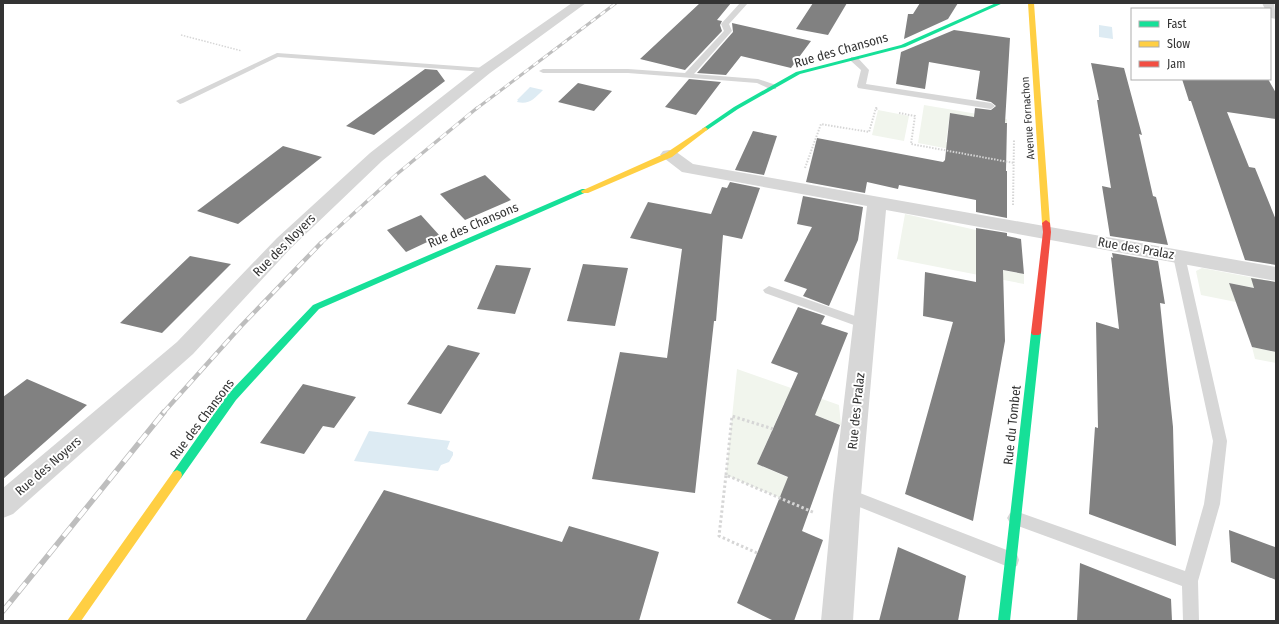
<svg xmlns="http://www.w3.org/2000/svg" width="1279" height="624" font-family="'Fira Sans Condensed',sans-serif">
  <rect width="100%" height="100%" fill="#fff"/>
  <path fill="#f1f5ed" d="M924 105 1007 119V123L950 113 946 142 1006 153V160L918 143Z
    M878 110 909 116 904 141 872 135Z
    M905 214 976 230V265L1024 274V284L897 259Z
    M1202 268 1276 282V292L1229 283 1236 302 1201 295 1196 271Z
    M1252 347 1276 352V363L1255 359Z
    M737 369 839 405 841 425 784 403 757 464 817 490 809 510 726 475Z"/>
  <path fill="#ddebf3" d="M1099 25 1112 27 1113 39 1099 37Z
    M530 87 543 90C534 99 529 105 517 102L518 100H517Z
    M369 431 450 441 447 449 453 452V455L449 462 441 465 438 471 354 461Z"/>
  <path fill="#818181" d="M700 3H731L717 20 722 21 720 25 722 31 685 70 640 59Z
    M813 3H847L828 35 796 29Z
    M920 3H958L948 19 904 39 908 14H913Z
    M732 23 811 41 791 68 741 56 726 75 697 73 733 32Z
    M954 30 1010 38 1005 123H1007L1006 171H1007V218L976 212V200L899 185 898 189 867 182 865 193 806 182 817 138 943 162 945 160 950 113 974 117 975 108 991 110 996 106 991 102 976 99 980 71 929 62 925 89 896 84 901 52Z
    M1091 63 1124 68 1142 135 1139 134 1153 196 1156 197 1168 245 1110 236 1102 186 1111 188 1097 100H1099Z
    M425 69 437 70 445 81 374 135 346 126Z
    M689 79 721 82 696 115 665 107Z
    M1182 79H1268L1276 93V119L1227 112 1249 167 1255 168 1276 220V265L1245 260 1191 101H1189Z
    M578 83 612 91 594 111 558 102Z
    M753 131 777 136 764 175 735 170Z
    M283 146 322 157 238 224 197 211Z
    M485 175 511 200 465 220 440 194Z
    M730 182 760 188 742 239 723 235 716 321H714L695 493 592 479 620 352 667 358 682 249 630 238 648 202 711 214 722 187 727 188Z
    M803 196 863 207 858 240 829 306 803 296 807 289 784 281 812 227 797 224Z
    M421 215 440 236 406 252 387 230Z
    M976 228 1007 233V236L1021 239 1024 274 1003 270 1005 341 973 521 905 494 953 322 923 316 925 272 976 282Z
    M1112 253 1158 261 1165 304 1160 303 1173 427 1176 546 1089 514 1095 427 1098 428 1096 322 1119 329 1111 257 1113 258Z
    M190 256 231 264 162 333 120 323Z
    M583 264 628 268 615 326 567 321Z
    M496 265 531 268 515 314 477 309Z
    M1251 278 1276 282V352L1252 347 1229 283 1254 288Z
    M798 307 825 316 821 324 848 333 815 415 840 425 802 531 823 540 794 621H774L737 603 788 477 757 464 798 373 771 363Z
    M448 345 480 353 441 414 407 404Z
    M27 379 87 405 3 479V397Z
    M303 384 356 397 334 428 323 426 304 454 260 443Z
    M384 490 562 542 569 526 659 552 639 621H305Z
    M1229 530 1275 547 1276 580 1231 562Z
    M898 547 966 576 958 621H879Z
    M1080 563 1171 599 1172 621H1077Z"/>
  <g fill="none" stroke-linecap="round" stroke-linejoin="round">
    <path stroke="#d6d6d6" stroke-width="1.5" stroke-dasharray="1.5 1.5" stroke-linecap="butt" d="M181 35 242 51
      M876 109H878"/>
    <path stroke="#d6d6d6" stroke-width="2" stroke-dasharray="1.5 1.5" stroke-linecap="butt" d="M899 113 915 116 911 144 1014 163
      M805 168 821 124 869 132 876 108 878 109
      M1013 205 1014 139"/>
    <path stroke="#d6d6d6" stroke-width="3" stroke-dasharray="2.5 2.5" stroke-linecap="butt" d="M726 475 732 416 773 429
      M757 553 719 536 726 475 815 513"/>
    <path fill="#d7d7d7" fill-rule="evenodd" d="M740 3H748L729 24 732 31 694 74 758 79 776 85V89H770L757 83 628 73H543L539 71 543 69H628L685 73 724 31 721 24Z
      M277 53 485 68 489 70 485 72 278 57 183 103 180 104 176 101Z
      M851 57H857L869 70 866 84 991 103 995 106 991 109 858 88 857 86 861 70 851 61Z
      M1179 252 1185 256 1227 441 1220 504 1198 581 1199 621H1183L1182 586 1010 523 1007 518 1010 513 1015 511 1185 571 1204 504 1213 441 1173 256Z
      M769 286 869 321 871 324 869 327 865 329 765 293 763 290Z
      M847 488 1017 554 1019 560 1017 566 1011 568 842 500 840 495 842 490Z"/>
    <path fill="#d7d7d7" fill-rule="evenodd" d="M572 3H586L490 73 382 161 291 248 193 354 13 514 3 518V488L177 342 277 238 370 153 480 67Z
      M1262 3H1274L1276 19 1271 18 1270 9H1265Z
      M669 150 675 151 693 164 1276 267V281L886 210 861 495 853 621H821L833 495 867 206 682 172 660 155 663 151Z"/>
    <path fill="#16e098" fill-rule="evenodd" d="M996 3H1003L905 47 800 74 738 109 707 130 705 131 702 129 734 107 796 72 901 45Z
      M582 189H588L589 191 319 309 236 400 181 478 177 480 173 478 172 475 173 472 228 394 313 305Z
      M1036 330 1039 331 1041 333 1010 621H998L1031 333 1033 331Z"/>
    <path fill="#ffcf43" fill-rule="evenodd" d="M1028 3H1034L1050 223 1046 226 1042 223Z
      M705 127 708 129 707 130 672 157 588 193H582L581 191 666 153Z
      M177 470 181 472 182 475 181 478 81 621H67L173 472Z"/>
    <path fill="#f24e42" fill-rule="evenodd" d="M1046 220 1050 223 1051 232 1041 333 1039 335H1033L1031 333 1043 232 1042 223Z"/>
    <g stroke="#bebebe" stroke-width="3">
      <path id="rail-far3" d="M476 109 616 3"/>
    </g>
    <g stroke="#bebebe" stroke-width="3.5">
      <path id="rail-far2" d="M320 244 397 174 477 108"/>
    </g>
    <g stroke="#bebebe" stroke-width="4.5">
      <path id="rail-far1" d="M163 413 242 325 321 243"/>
    </g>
    <g stroke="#bebebe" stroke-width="5.5">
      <path id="rail" d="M3 611 164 412"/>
    </g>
    <use href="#rail-far3" stroke="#fff" stroke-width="2" stroke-dasharray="6" stroke-linecap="butt"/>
    <use href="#rail-far2" stroke="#fff" stroke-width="2.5" stroke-dasharray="8" stroke-linecap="butt"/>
    <use href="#rail-far1" stroke="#fff" stroke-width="3" stroke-dasharray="9" stroke-linecap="butt"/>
    <use href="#rail" stroke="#fff" stroke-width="4" stroke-dasharray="12" stroke-linecap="butt"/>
  </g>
  <g text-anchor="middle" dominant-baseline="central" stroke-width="4" stroke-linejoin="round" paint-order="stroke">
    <g font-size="11" fill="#333" stroke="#fff">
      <text transform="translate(1028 118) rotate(-94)">Avenue Fornachon</text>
    </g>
    <g font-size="13" fill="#333" stroke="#fff">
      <text transform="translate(841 50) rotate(-16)">Rue des Chansons</text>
      <text transform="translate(473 225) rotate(-23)">Rue des Chansons</text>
      <text transform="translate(284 245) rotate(-45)">Rue des Noyers</text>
      <text transform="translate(1136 248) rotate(10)">Rue des Pralaz</text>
      <text transform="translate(856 411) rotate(-84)">Rue des Pralaz</text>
      <text transform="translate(202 419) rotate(-53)">Rue des Chansons</text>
      <text transform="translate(1012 425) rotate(-84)">Rue du Tombet</text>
      <text transform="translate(48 466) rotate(-41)">Rue des Noyers</text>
    </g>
  </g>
  <rect width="1279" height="624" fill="none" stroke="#333333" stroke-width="8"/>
  <rect x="1131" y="8" width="140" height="72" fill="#ffffff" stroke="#adadad"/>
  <rect x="1139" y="21" width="20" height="6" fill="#16e098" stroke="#adadad"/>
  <text x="1167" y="28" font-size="12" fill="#333333">Fast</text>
  <rect x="1139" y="41" width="20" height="6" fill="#ffcf43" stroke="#adadad"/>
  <text x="1167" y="48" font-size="12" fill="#333333">Slow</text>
  <rect x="1139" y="61" width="20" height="6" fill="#f24e42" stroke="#adadad"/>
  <text x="1167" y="68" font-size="12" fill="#333333">Jam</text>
</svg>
